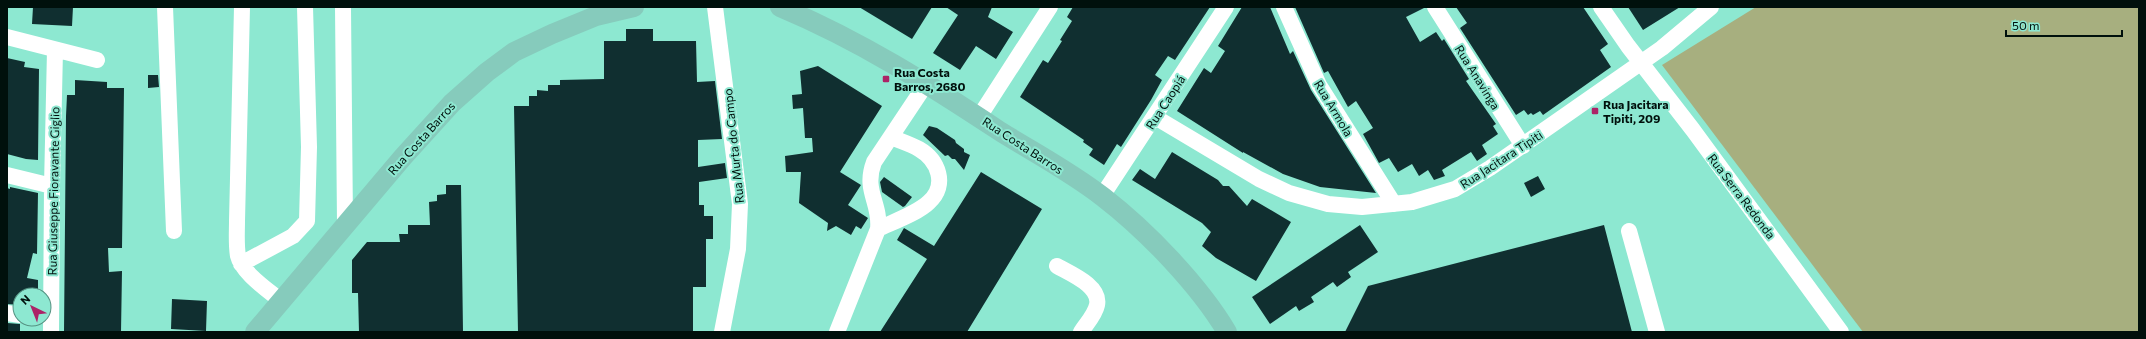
<svg xmlns="http://www.w3.org/2000/svg" width="2146" height="339" font-family="Commissioner,sans-serif">
  <rect width="100%" height="100%" fill="#8de8d1"/>
  <path fill="#a7af7f" d="M1756 7H2139V332H1863L1662 65Z"/>
  <path fill="#102f30" d="M33 7H73L72 26 32 24Z
    M859 7H932L912 39Z
    M946 7H992L988 17 1013 32 996 59 976 46 960 70 933 53 958 15Z
    M1073 7H1210L1175 60 1168 56 1155 75 1162 80 1151 100 1121 147 1117 144 1104 165 1089 155 1093 149 1083 142 1084 140 1020 97 1043 60 1048 63 1062 41 1060 40 1072 21 1067 17Z
    M1242 7H1270L1290 54 1293 51 1311 90 1376 193 1320 187 1283 174 1243 152V153L1177 111 1204 68 1211 73 1225 51 1218 46Z
    M1295 7H1426L1406 17 1420 42 1436 32 1442 41 1444 39 1469 79 1466 81 1496 124 1493 126 1498 134 1482 145 1487 154 1477 161 1471 152 1442 170 1445 176 1434 180 1428 170 1419 176 1412 164 1398 172 1389 158 1379 163 1363 134 1373 128 1356 101 1348 107 1328 71 1324 73Z
    M1456 7H1583L1608 44 1600 50 1611 67 1543 115 1540 111 1533 115 1531 113 1528 115 1524 110 1516 115 1460 28 1467 23Z
    M1628 7H1680L1643 30Z
    M626 29H653V41H696L697 82 715 81 722 139 698 140V167L725 163 727 178 699 182V205H704V216H713V239H706V287H693V332H518L514 106H529V96H537V90L548 91V85H560V80L604 79V41H626Z
    M7 58 25 62 24 67 39 69 38 160 26 159 7 154Z
    M818 66 882 106 840 172 861 185 848 205 868 218 861 229 856 226 851 235 836 226 827 231 828 223 799 203 801 172H786L785 156 813 152 812 138H805L803 108 793 109 792 95 802 94 800 71Z
    M148 75H158L159 87 148 88Z
    M75 80 107 82V88H124L122 248H108L109 272 122 271 121 332H64L66 116 67 95H75Z
    M929 126 937 128 955 140 956 143 964 149V152L970 155 964 170 955 159H952L948 155 945 156 923 135Z
    M1172 152 1218 180 1223 186H1229L1247 206 1252 199 1291 222 1256 281 1216 258 1202 246 1211 232 1202 223 1132 180 1140 169 1155 179Z
    M981 172 1042 209 967 332H880L927 259 897 240 904 228 934 246Z
    M1538 176 1545 189 1531 197 1524 183Z
    M884 177 912 197 905 206 903 207 882 192 880 182Z
    M446 185H461L463 332H359L358 293H352V260L367 242H400L399 234H408V225H430L429 202 437 201V195L446 194Z
    M10 187 38 193 37 254 33 253 27 278 38 280V295H20V305L7 304V188L10 189Z
    M1360 225 1378 252 1348 272 1351 277 1337 287 1333 282 1311 297 1314 302 1299 311 1296 306 1270 324 1252 297Z
    M1604 225 1632 332H1345L1368 286Z
    M172 299 207 301 206 331 171 329Z
    M7 323 20 324V332H7Z"/>
  <g fill="none" stroke-linecap="round" stroke-linejoin="round">
    <path stroke="#fff" stroke-width="16" d="M165 7 174 231
      M242 7 237 221C237 232 236 245 238 256 242 273 268 290 281 301
      M343 7 345 224
      M715 7 740 204 738 249 722 332
      M1284 7 1319 85 1394 204
      M1435 7 1523 146
      M1601 7 1628 46 1693 130 1841 332
      M7 37 97 60
      M979 117 1050 7
      M1155 117 1259 179 1289 193 1328 204 1362 207 1412 202 1455 189 1490 168 1662 48 1711 7
      M7 175 52 186
      M1102 196 1226 7
      M878 229C893 222 918 213 929 202 948 185 938 160 919 149 910 144 900 141 891 137
      M1629 231 1657 332
      M241 264 293 236 307 221 309 147 305 7
      M1057 266C1071 274 1101 286 1097 305 1095 315 1086 324 1081 332
      M7 313 20 315
      M51 332 52 186 55 50
      M837 332 878 229C881 203 863 191 874 162L926 84"/>
    <path stroke="#86cbbc" stroke-width="20" d="M780 7C859 40 930 85 1001 132 1035 153 1071 172 1103 197 1147 231 1199 285 1227 332
      M255 332 403 157 452 103 487 72 514 52 552 34 596 16 634 7"/>
  </g>
  <g fill="#ac2367" stroke="#8de8d1" stroke-width="1.5">
    <rect x="882" y="75" width="8" height="8" rx="2"/>
    <rect x="1591" y="107" width="8" height="8" rx="2"/>
  </g>
  <g text-anchor="middle" dominant-baseline="central" stroke-width="4" stroke-linejoin="round" paint-order="stroke">
    <g font-size="12" font-weight="bold" fill="#00100c" stroke="#8de8d1" text-anchor="start">
      <text x="894" y="72">Rua Costa<tspan x="894" dy="14">Barros, 2680</tspan></text>
      <text x="1603" y="104">Rua Jacitara<tspan x="1603" dy="14">Tipiti, 209</tspan></text>
    </g>
    <g font-size="12" fill="#00100c" stroke="#8de8d1">
      <text transform="translate(1478 77) rotate(58)">Rua Anavinga</text>
      <text transform="translate(1165 102) rotate(-57)">Rua Caopiá</text>
      <text transform="translate(1334 108) rotate(59)">Rua Armola</text>
      <text transform="translate(421 138) rotate(-48)">Rua Costa Barros</text>
      <text transform="translate(1023 145) rotate(33)">Rua Costa Barros</text>
      <text transform="translate(733 146) rotate(-96)">Rua Murta do Campo</text>
      <text transform="translate(1501 159) rotate(-33)">Rua Jacitara Tipiti</text>
      <text transform="translate(53 191) rotate(-89)">Rua Giuseppe Fioravante Giglio</text>
      <text transform="translate(1742 196) rotate(53)">Rua Serra Redonda</text>
    </g>
  </g>
  <rect width="2146" height="339" fill="none" stroke="#00100c" stroke-width="16"/>
  <g transform="translate(32 307) rotate(317)"><circle r="19" fill="#8de8d1" stroke="#559282"/>
  <path d="M0-3L7 15L0 10L-7 15Z" fill="#ac2367"/>
  <text y="-6" font-size="11" font-weight="bold" text-anchor="middle" fill="#00100c">N</text>
  </g>
  <path d="M2006 30v6h116v-6" fill="none" stroke="#00100c" stroke-width="2"/>
  <text x="2012" y="30" font-size="12" fill="#00100c" stroke="#8de8d1" stroke-width="3" paint-order="stroke">50 m</text>
</svg>
